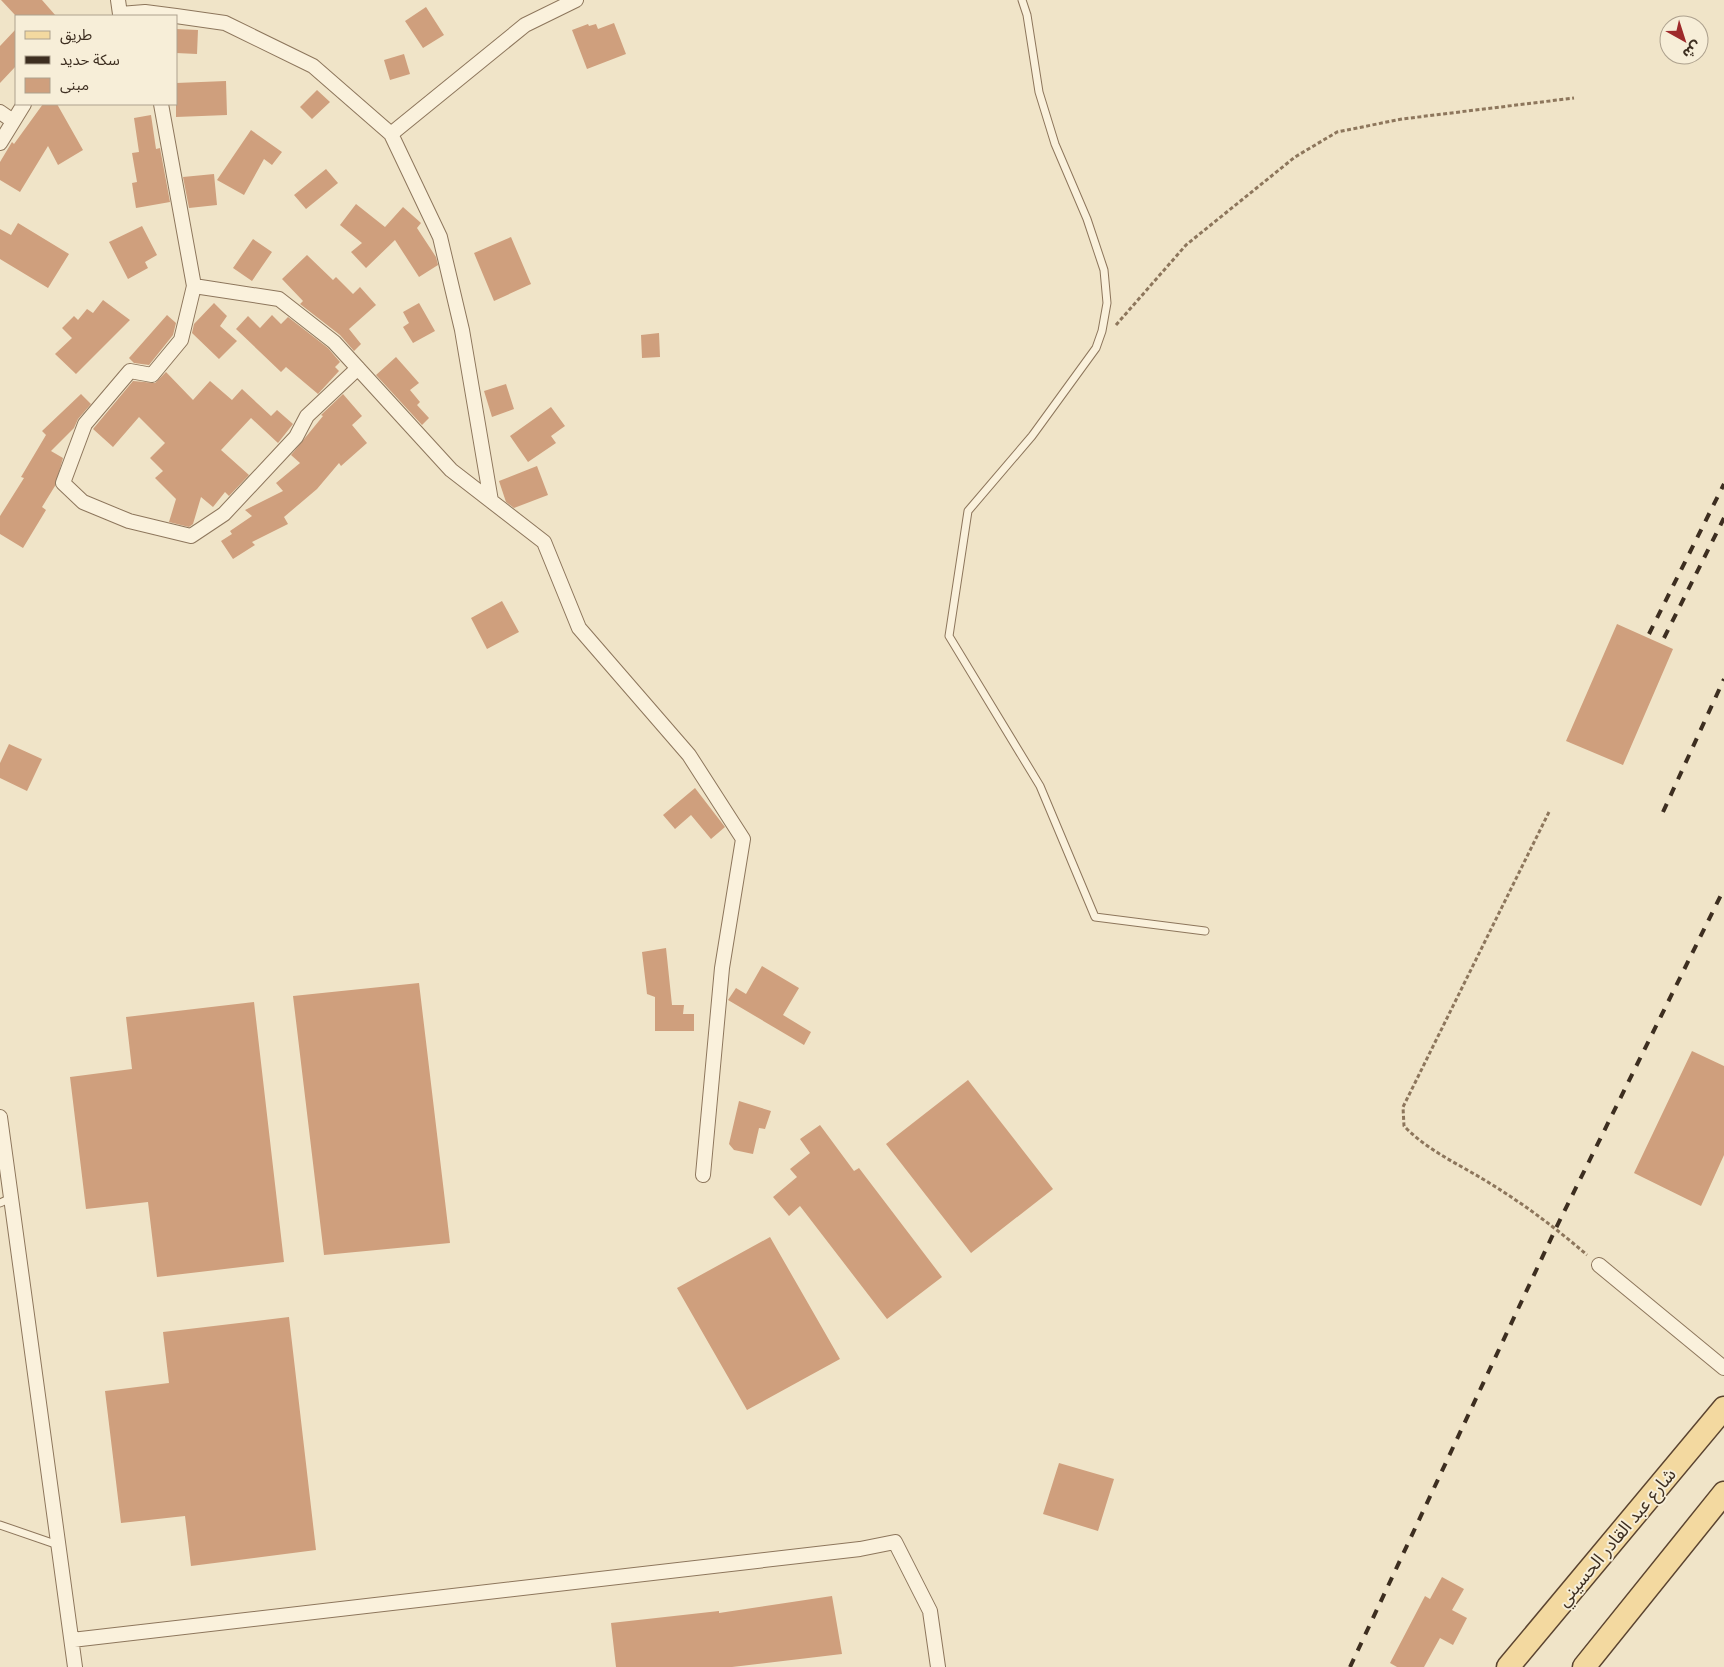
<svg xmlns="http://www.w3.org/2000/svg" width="1724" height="1667" font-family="'Roboto Serif','Noto Sans Arabic',serif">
  <rect width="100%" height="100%" fill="#f0e4c8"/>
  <path fill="#cf9f7d" d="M1 0H42L56 16H16Z
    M426 7 444 35 423 48 405 21Z
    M614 23 626 54 587 69 572 30 588 24 589 26 596 24 598 29Z
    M16 29V66L0 83V46Z
    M176 29 198 30 197 54 176 53Z
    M404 54 410 74 390 80 384 60Z
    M226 81 227 115 176 117V83Z
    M317 90 330 102 312 119 300 107Z
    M43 104H57L83 150 58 165 48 146 20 192 0 180V162L12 142 14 144Z
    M151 115 156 149 160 148 170 202 136 208 132 183 137 182 132 153 139 152 134 118Z
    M251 130 282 152 272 165 264 159 244 195 217 180Z
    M326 169 338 183 306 209 294 195Z
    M214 174 217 205 189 208 183 177Z
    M356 204 385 227 403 207 421 223 417 228 436 257 438 265 419 277 395 240 366 268 351 252 362 243 340 225Z
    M18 223 69 254 48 288 0 259V229L11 235Z
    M142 226 157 255 145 262 148 268 128 279 109 242Z
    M511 237 531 284 494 301 474 253Z
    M253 239 272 252 252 281 233 268Z
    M307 255 333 280 336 277 353 294 360 287 376 305 349 329 361 344 354 351 340 335 300 304 303 301 282 279Z
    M103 300 130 320 76 374 55 354 72 338 62 328 74 316 78 320 87 309 93 313Z
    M214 303 227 316 220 326 237 341 219 359 192 333 194 324Z
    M419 303 435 331 413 343 403 327 409 323 403 312Z
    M167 315 176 323 173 335 149 365 134 363 129 358Z
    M272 315 281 324 288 317 328 348 340 362 335 367 339 371 318 394 286 367 281 372 236 329 248 316 260 328Z
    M659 333 660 357 642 358 641 335Z
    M396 357 419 383 410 390 420 402 417 405 429 418 422 425 376 375Z
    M166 372 193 400 210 381 232 400 242 389 271 416 277 410 293 424 278 443 251 418 221 450 249 475 229 496 225 492 213 507 201 497 193 524 189 527 169 522 176 499 155 478 163 471 150 458 165 443 139 417 113 447 93 429 133 381 155 383Z
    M506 384 514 409 492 417 484 391Z
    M81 394 91 404 78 419 74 428 51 451 63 458 55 486 42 507 46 510 23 548 0 534V516L24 478 21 477 46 435 42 431Z
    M343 394 362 416 352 425 367 443 341 466 339 463 317 489 284 517 288 524 252 542 255 545 233 559 221 541 232 534 230 531 252 516 245 510 283 491 276 483 300 463 291 455 323 416 321 415Z
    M551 407 565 426 551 436 556 443 528 462 510 436Z
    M537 466 548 495 514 508 506 502 499 481Z
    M502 601 519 632 487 649 471 618Z
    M1617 624 1673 649 1623 765 1566 741Z
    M9 744 42 759 27 791 0 778V763Z
    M695 788 725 827 711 839 691 815 675 829 663 815Z
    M666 948 672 1005H684L683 1014H694V1031H655V997L647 994 642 952Z
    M762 966 799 988 783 1015 811 1032 804 1045 728 1000 736 988 746 994Z
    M419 983 450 1243 324 1255 293 996Z
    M254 1002 284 1262 157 1277 148 1202 86 1209 70 1077 132 1069 126 1017Z
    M1692 1051 1724 1066V1155L1701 1206 1634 1173Z
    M968 1080 1053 1189 971 1253 886 1144Z
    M739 1101 771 1111 765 1129 759 1128 753 1154 734 1150 729 1144Z
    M820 1125 854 1171 859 1168 942 1277 887 1319 800 1206 789 1216 773 1197 797 1177 790 1169 810 1153 800 1139Z
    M770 1237 840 1359 747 1410 677 1288Z
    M289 1317 316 1550 191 1566 185 1516 121 1523 105 1391 169 1383 163 1332Z
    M1059 1463 1114 1479 1098 1531 1043 1514Z
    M1442 1577 1464 1589 1452 1610 1467 1618 1453 1645 1440 1638 1424 1667H1397L1390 1663 1425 1596 1430 1599Z
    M832 1596 842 1654 732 1667H616L611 1623 719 1611V1613Z"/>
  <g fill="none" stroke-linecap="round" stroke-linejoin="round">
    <g stroke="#8d765c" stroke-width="9">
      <path id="service" d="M1022 0 1027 15 1039 92 1055 144 1087 219 1104 270 1107 303 1102 331 1096 348 1032 436 968 511 949 636 1040 786 1095 917 1205 931
        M0 1203 11 1198
        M0 1525 58 1545"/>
    </g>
    <g stroke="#8d765c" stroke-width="16">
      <path id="minor" d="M118 0 120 14 145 12 146 16
        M145 12 176 16
        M176 16 225 23 313 66 391 134 525 25 576 0
        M161 104 194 286 279 299 334 342 451 470 544 542 579 628 689 755 743 839 722 968 703 1175
        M0 112 13 121
        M391 134 440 237 462 330 491 501
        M0 143 24 104
        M194 286 181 340 152 375 130 371 85 424 63 483 83 502 129 521 191 536 224 514 296 437 307 416 358 368
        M0 1117 75 1667
        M1599 1265 1724 1368
        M72 1640 860 1549 895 1542 930 1611 938 1667"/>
    </g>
    <g stroke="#5b4430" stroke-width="25">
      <path id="primary" d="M1508 1667 1724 1408
        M1584 1667 1724 1493"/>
    </g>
    <path stroke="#8d765c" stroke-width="3" stroke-dasharray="4 2.5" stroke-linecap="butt" d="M1116 325 1186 245 1295 157 1337 132 1402 119 1574 98
      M1549 812 1403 1107 1404 1126C1429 1152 1461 1165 1491 1184 1525 1205 1557 1229 1587 1255"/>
    <use href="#service" stroke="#faf1dc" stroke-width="7"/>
    <use href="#minor" stroke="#faf1dc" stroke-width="14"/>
    <use href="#primary" stroke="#f3d9a0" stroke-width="22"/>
    <path stroke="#3d2e20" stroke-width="4" stroke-dasharray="9 9" stroke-linecap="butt" d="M1649 634 1724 484
      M1664 638 1724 518
      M1663 812 1724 679
      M1350 1667 1556 1228 1724 889"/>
  </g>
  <g text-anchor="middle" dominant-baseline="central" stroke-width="4" stroke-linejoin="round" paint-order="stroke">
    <g font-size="18" fill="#3d2e20" stroke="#f7eed8">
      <text transform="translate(1616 1537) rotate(-50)">شارع عبد القادر الحسيني</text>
    </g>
  </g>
  <rect x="15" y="15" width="162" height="90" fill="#f7eed8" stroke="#ada18e"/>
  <rect x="25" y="31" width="25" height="8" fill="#f3d9a0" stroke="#ada18e"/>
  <text x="60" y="40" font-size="15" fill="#3d2e20">طريق</text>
  <rect x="25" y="56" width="25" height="8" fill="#3d2e20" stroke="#ada18e"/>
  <text x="60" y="65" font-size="15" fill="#3d2e20">سكة حديد</text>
  <rect x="25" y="78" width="25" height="15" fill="#cf9f7d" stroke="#ada18e"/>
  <text x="60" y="90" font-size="15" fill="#3d2e20">مبنى</text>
  <g transform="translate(1684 40) rotate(141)"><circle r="24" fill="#f7eed8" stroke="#ada18e"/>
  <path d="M0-4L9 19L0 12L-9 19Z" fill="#9e2a2b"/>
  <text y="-8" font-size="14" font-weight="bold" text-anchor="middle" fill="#3d2e20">ش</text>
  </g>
</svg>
